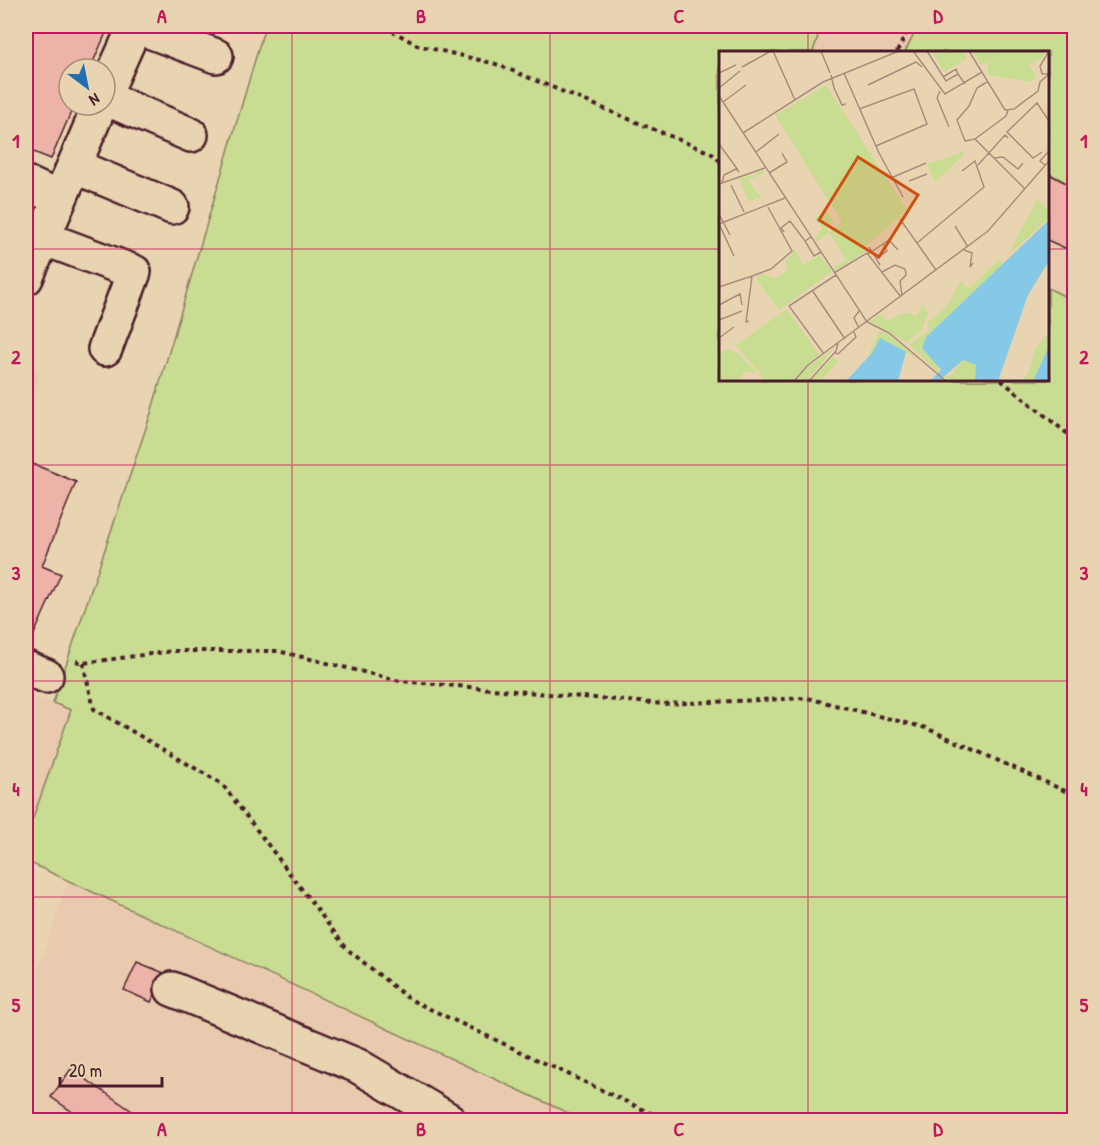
<svg xmlns="http://www.w3.org/2000/svg" width="1100" height="1146" font-family="'Patrick Hand',sans-serif">
  <rect width="100%" height="100%" fill="#e9d4b2"/>
  <filter id="ink" filterUnits="userSpaceOnUse"><feTurbulence type="fractalNoise" baseFrequency=".0167" numOctaves="2"/><feDisplacementMap in="SourceGraphic" scale="12" xChannelSelector="R" yChannelSelector="G"/><feConvolveMatrix kernelMatrix="1 2 1 2 8 2 1 2 1" color-interpolation-filters="sRGB"/></filter>
  <g filter="url(#ink)">
    <path fill="#eacaaf" d="M821 26H1074V301L1048 288V52H813Z
      M26 368 40 374 26 412Z
      M26 693 71 709 26 838Z
      M68 881 435 1053 580 1120H26V1004Z"/>
    <path fill="#c8dd92" stroke="#897e5e" stroke-width="1.5" d="M265 26H821L813 52H720V380H1048V288L1074 301V1120H583L26 861V838L71 710 53 703 151 413Z
      M918 26H1074V187L1048 173V52H905Z"/>
    <path fill="#edb3a8" stroke="#4a1f2b" stroke-width="1.5" d="M26 26H109L90 69H69V105H74L51 159 26 149Z
      M1047 173 1074 187V252L1047 240Z
      M26 461 76 482 42 566 61 574 27 650H26Z
      M137 962 164 973 155 981V994L151 1002 124 990Z
      M71 1069 145 1120H84L51 1097Z"/>
    <g fill="none" stroke-linecap="round" stroke-linejoin="round">
      <g stroke="#4a1f2b" stroke-width="38">
        <path id="minor" d="M136 26 216 56
          M105 93 135 26
          M105 98 191 135
          M74 166 172 207
          M26 183 60 199
          M43 238 134 272 105 349
          M26 278 100 105
          M26 668 46 676
          M172 989 358 1066 449 1120"/>
      </g>
      <path stroke="#4a1f2b" stroke-width="4" stroke-dasharray="4.5 4.5" stroke-linecap="butt" d="M384 26 417 45 496 64 711 153 720 161
        M897 52 910 26
        M1001 380 1074 439
        M76 661 83 663 173 651H278L400 681 663 704 807 698 926 728 1074 795
        M83 663 94 709 222 784 347 949 409 999 665 1120"/>
      <use href="#minor" stroke="#e9d4b2" stroke-width="33"/>
    </g>
  </g>
  <path fill="none" stroke="#c2185b" stroke-width="1.5" stroke-opacity="0.55" d="M292 26V1120M550 26V1120M808 26V52M26 249H720M1048 249H1074M808 380V1120M26 465H1074M26 681H1074M26 897H1074"/>
  <g transform="translate(719 51)">
    <rect width="330" height="330" fill="#e9d4b2"/>
    <path d="M213 0H244L248 8 225 21ZM253 0H326L323 7 310 14 318 27 310 31 269 24V10L263 15ZM118 28 107 34 188 159 144 198 146 201 116 220 114 217 127 209 110 181 98 191 96 188 103 178 96 167 107 159 115 171 107 176 111 181 123 171 56 64ZM242 98 245 104 216 131 208 113 241 102ZM44 119 47 121 29 129 46 153 39 147 30 151 20 128 0 137 23 126 33 125ZM318 148 330 160V167L289 204ZM74 196 84 214 101 204 113 221 60 259 37 228 43 222 55 228 69 219 66 209 73 204ZM280 209 284 213 207 286 203 297 214 306 221 323 190 294 210 279 208 272 227 256 242 230 249 238ZM204 253 209 262 203 278 188 292 151 271 162 263 167 270 185 262 198 264ZM68 258 100 304 73 330H47L17 294ZM160 280 171 284 198 308 161 287 153 302 149 306ZM330 282V330H302L309 323 316 298ZM116 296 88 330H76L85 319ZM10 298 20 303 38 322 25 321 20 330H0V302ZM114 306 119 311 101 330H91ZM244 309 257 314 256 330H229L225 325H231Z" fill="#c8dd92"/>
    <path d="M330 169V210L309 244 279 330H256L257 314 244 309 220 330H211L222 319 203 297 207 286ZM161 287 187 301 179 330H127L153 302ZM330 295V330H314L321 315Z" fill="#85c9e6"/>
    <path fill="none" stroke="#a98c7c" stroke-width="1.5" d="M54 0 76 49M102 0 111 22M194 0 226 43 263 21M208 0 227 30 239 23 246 33M250 0 286 59 295 58 319 40 321 31 329 24M23 16 52 0M0 22 17 14M125 22 160 102 184 146M330 23H323L321 15 330 0M112 24 115 37 123 54 127 53M224 26 237 18 239 23M149 34 197 11 203 16M0 37 21 20M221 40 218 47 230 76M0 45 148 271 170 282 227 330M4 51 27 34M140 58 195 38 208 73 157 95M289 59 287 65 256 88 306 138M24 82 104 31 180 0M256 88 246 90 238 69 250 55 258 37 268 31M0 93 19 119M37 101 60 83M323 101 314 107 288 81 318 52 330 70M274 107 284 106 299 118 304 112M259 114 286 84 289 87M326 114 321 110 330 100M50 122 68 111 63 102M172 127 207 112M190 130 208 123M3 132 5 124 17 118 20 121M0 133 46 117M12 134 25 161M0 163 11 184M181 168 217 219M0 173 66 147M0 173 15 205M236 175 249 196M65 181 62 177 71 170 86 190 92 186M86 190 95 205 102 201M198 192 265 136 256 110 243 120M150 196 161 214M245 199 253 202 251 216 254 212M149 203 170 189 179 199M157 208 168 200 164 193M163 221 176 214 186 218 187 224 181 230 183 245M115 222 148 202 182 246M33 225 52 218 73 200 49 156M0 236 33 225 27 271 30 270M93 239 126 288M0 254 21 243 23 254M140 260 135 267 140 277M0 269 23 260M0 287 15 276M116 302 119 303 137 286 135 281M105 303 70 255 117 224M75 330 89 314 269 180 330 110M90 330 117 300 119 292"/>
    <path fill="#d05011" fill-opacity="0.15" stroke="#d05011" stroke-width="3" d="M139 106 199 144 160 206 100 169Z"/>
    <rect width="330" height="330" fill="none" stroke="#4a1f2b" stroke-width="3"/>
  </g>
  <rect width="1100" height="1146" fill="none" stroke="#e9d4b2" stroke-width="66"/>
  <g transform="translate(87 87) rotate(148)"><circle r="28" fill="#e9d4b2" stroke="#a98c7c" stroke-width="1.5"/>
  <path d="M0-4.5L10 22L0 15L-10 22Z" fill="#1f6fb2"/>
  <text y="-9" font-size="16" font-weight="bold" text-anchor="middle" fill="#4a1f2b">N</text>
  </g>
  <path d="M60 1077v9h102v-9" fill="none" stroke="#4a1f2b" stroke-width="3"/>
  <text x="69" y="1077" font-size="18" fill="#4a1f2b" stroke="#e9d4b2" stroke-width="4.5" paint-order="stroke">20 m</text>
  <rect x="33" y="33" width="1034" height="1080" fill="none" stroke="#c2185b" stroke-width="2"/>
  <g font-size="20" text-anchor="middle" font-weight="bold" fill="#c2185b">
    <text x="162" y="23">A</text>
    <text x="421" y="23">B</text>
    <text x="679" y="23">C</text>
    <text x="938" y="23">D</text>
    <text x="16" y="148">1</text>
    <text x="1084" y="148">1</text>
    <text x="16" y="364">2</text>
    <text x="1084" y="364">2</text>
    <text x="16" y="580">3</text>
    <text x="1084" y="580">3</text>
    <text x="16" y="796">4</text>
    <text x="1084" y="796">4</text>
    <text x="16" y="1012">5</text>
    <text x="1084" y="1012">5</text>
    <text x="162" y="1136">A</text>
    <text x="421" y="1136">B</text>
    <text x="679" y="1136">C</text>
    <text x="938" y="1136">D</text>
  </g>
</svg>
